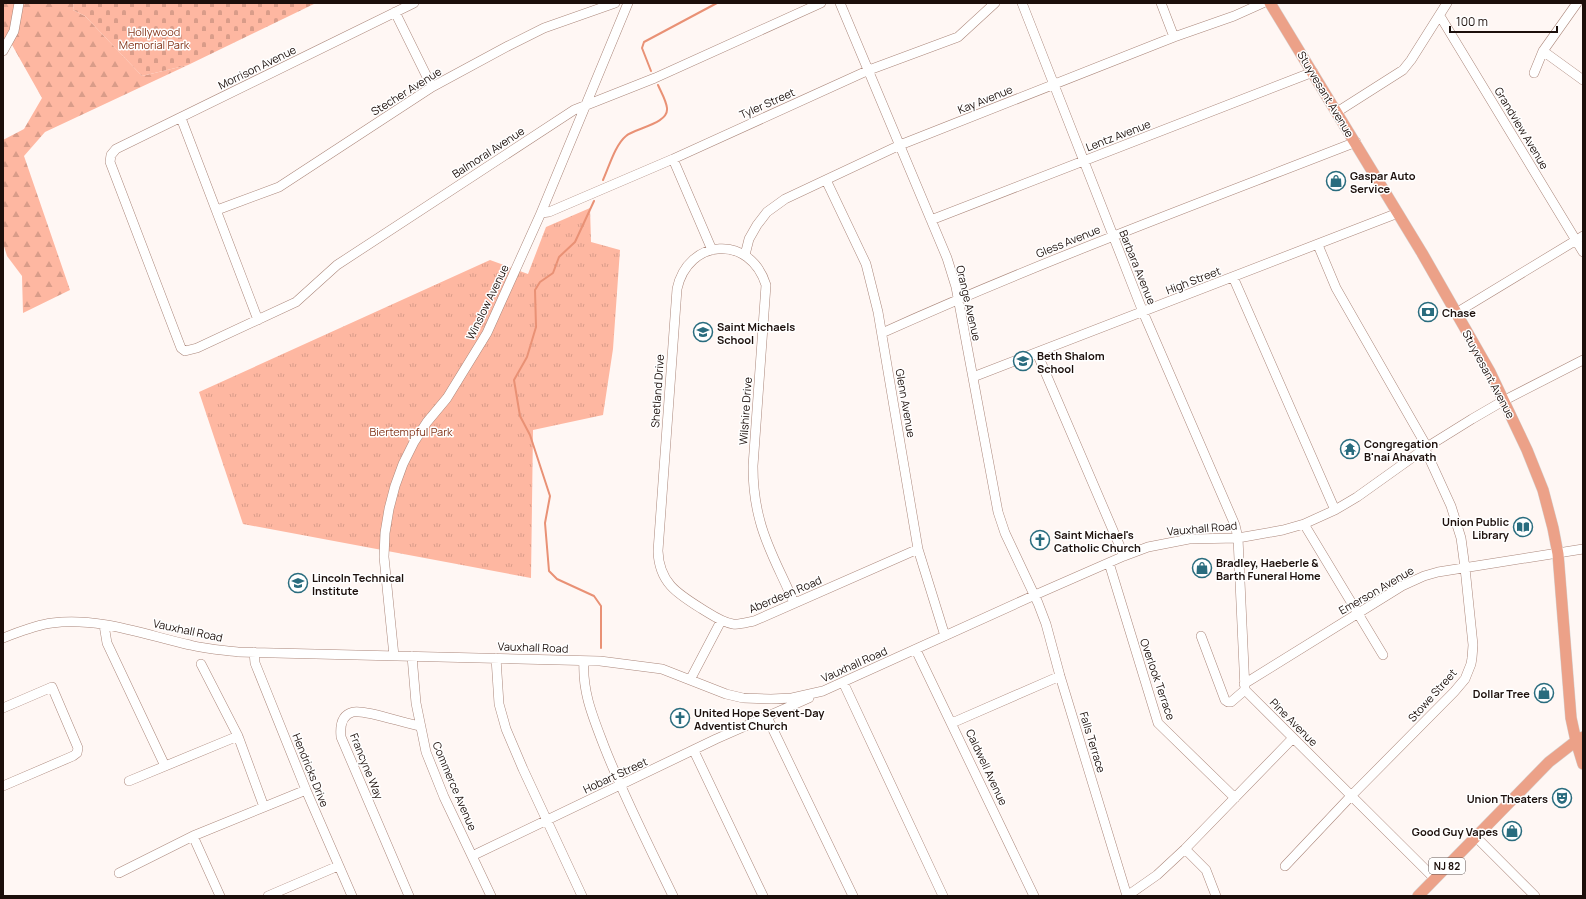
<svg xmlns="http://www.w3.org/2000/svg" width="1586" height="899" font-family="Manrope,sans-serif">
  <defs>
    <pattern id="forest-firs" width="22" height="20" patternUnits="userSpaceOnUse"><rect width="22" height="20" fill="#feb7a1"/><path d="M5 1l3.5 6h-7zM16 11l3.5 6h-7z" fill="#d99c89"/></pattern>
    <pattern id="cemetery-stones" width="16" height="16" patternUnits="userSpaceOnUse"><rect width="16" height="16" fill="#feb7a1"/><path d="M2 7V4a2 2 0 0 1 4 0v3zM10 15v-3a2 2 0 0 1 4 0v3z" fill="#d99c89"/></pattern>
    <pattern id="park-tufts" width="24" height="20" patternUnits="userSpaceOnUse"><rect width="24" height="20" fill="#feb7a1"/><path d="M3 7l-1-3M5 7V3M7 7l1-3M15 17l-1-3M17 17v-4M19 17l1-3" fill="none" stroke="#d99c89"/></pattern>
  </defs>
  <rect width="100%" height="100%" fill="#fff7f4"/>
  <path fill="url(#forest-firs)" d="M3 3H74L73 10 85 16 142 76 188 65 45 132 24 156 70 290 23 313 22 276 7 256 3 243V140L24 129 42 98 7 36 3 40Z"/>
  <path fill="url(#cemetery-stones)" d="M74 3H316L188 65 142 76 85 16 73 10Z"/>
  <path fill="url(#park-tufts)" d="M590 208 591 242 620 250 613 349 603 415 533 430 531 578 243 524 199 392 490 260 528 274 546 227Z"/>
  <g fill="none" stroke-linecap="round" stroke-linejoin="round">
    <path stroke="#e99175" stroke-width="2" d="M651 71 642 48 644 42 717 3
      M603 180C609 167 615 145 626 136 635 128 669 124 667 108 666 100 661 92 658 85
      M594 201 575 242 559 257 553 273 540 282 535 290 536 327 527 357 514 380 520 416 530 435 550 496 545 523 549 571 557 579 594 596 601 606V648"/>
    <g stroke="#ab877b" stroke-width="10">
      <path id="minor" d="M414 3 116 149 111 155 110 162 181 348 185 351 197 348 296 302 337 265 574 110 655 78 821 3
        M840 3 947 258 956 287 998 512 1005 533 1038 603 1046 624 1060 676 1127 896
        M1022 3 1143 312 1235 525 1238 538 1245 690 1435 879
        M1161 3 1174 37
        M395 12 432 87
        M1440 16 1583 252
        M3 51 14 31 19 3
        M1543 51 1583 80
        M1534 73 1543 51 1577 3
        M1337 112 1403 70 1411 60 1447 3
        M181 118 258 320
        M673 159 712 250
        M826 180 866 264 878 312 918 549 945 636
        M217 210 279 187 432 87 508 46 544 28 615 3
        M541 213 549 212 673 159 869 70 958 37 995 3
        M931 220 1313 72
        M1318 245 1336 288 1427 447
        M745 255 749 239 757 225 767 212 785 199 900 145 1174 37 1234 16 1263 3
        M1233 277 1335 510
        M1456 313 1583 236
        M882 333C1037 263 1197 204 1356 142
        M1037 353 1124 556
        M973 377 1398 213
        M1304 524 1383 655
        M1109 563 1158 723 1235 798
        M794 603C783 576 767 549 760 521 755 503 753 484 753 466L766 285C750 234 688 238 677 289L658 551C659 583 678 594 702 609 712 615 721 622 733 624 740 625 748 622 754 621L918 549
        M104 625 107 643 165 766
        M1201 636 1225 700 1228 702H1231L1245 690
        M3 638C19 632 35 625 52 623 100 617 145 635 190 645 206 649 222 650 238 652L600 661 662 669 726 694 743 698 771 699 792 698 823 691 1035 595 1124 556 1148 547 1189 539 1238 538 1283 530 1304 524 1335 510 1357 497 1427 447 1472 419 1503 401 1583 360
        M916 650 1034 896
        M254 652 255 663 306 790 352 896
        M394 656 384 557 385 533 389 509 395 486 403 464 414 442 427 422 447 398 487 333 541 213 628 3
        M412 656 416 703 426 752 444 797 491 896
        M496 658 499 704 506 729 523 769 582 896
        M584 661C582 692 593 717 604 746 624 797 649 846 673 896
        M201 664 238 736 264 807
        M690 680 721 621
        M843 682 943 896
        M1244 684 1402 586 1424 576 1438 572 1583 549
        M3 708 52 687 78 748 77 753 73 756 3 786
        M767 717 853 896
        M952 723 1060 676
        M694 751 763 896
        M129 781 238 736
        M193 836 220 896
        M1476 837 1535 896
        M1185 849 1206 870 1216 896
        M472 856 716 739 809 698
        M1285 866 1351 796 1454 692 1465 679 1471 664 1472 658 1473 645 1465 568 1461 538 1451 506 1425 449
        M119 873 193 836 306 790
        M268 896 338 866
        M409 896 341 737C340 727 341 715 353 712 364 709 406 724 420 726
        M1127 896 1157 875 1185 849 1293 738"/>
    </g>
    <g stroke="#d6d4d3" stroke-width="12">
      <path id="major" d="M1270 3 1422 253 1490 372 1527 450 1543 490 1553 528 1558 554 1571 718 1576 741 1583 764
        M1418 896 1549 762 1576 741 1583 737"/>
    </g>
    <use href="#minor" stroke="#fff" stroke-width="9"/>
    <use href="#major" stroke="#eca188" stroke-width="11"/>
  </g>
  <defs>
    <g id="shop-ring" transform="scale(1)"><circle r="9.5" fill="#fff" stroke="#296c7e" stroke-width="1.5"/><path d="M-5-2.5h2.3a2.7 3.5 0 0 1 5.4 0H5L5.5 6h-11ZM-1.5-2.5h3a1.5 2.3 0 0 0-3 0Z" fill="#296c7e"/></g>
    <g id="bank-ring" transform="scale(1)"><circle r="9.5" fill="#fff" stroke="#296c7e" stroke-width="1.5"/><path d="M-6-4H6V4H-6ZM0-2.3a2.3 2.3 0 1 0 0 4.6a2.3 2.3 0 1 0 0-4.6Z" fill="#296c7e"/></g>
    <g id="school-ring" transform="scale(1)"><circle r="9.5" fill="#fff" stroke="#296c7e" stroke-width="1.5"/><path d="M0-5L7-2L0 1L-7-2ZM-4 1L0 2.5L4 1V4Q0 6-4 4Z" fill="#296c7e"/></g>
    <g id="temple-ring" transform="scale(1)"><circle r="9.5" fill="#fff" stroke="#296c7e" stroke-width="1.5"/><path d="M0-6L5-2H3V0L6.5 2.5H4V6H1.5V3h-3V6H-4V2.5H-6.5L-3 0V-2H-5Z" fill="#296c7e"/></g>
    <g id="library-ring" transform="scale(1)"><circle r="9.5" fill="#fff" stroke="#296c7e" stroke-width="1.5"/><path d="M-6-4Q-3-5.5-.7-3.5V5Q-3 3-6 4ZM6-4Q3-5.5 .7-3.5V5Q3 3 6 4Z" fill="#296c7e"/></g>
    <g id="church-ring" transform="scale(1)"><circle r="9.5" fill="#fff" stroke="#296c7e" stroke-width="1.5"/><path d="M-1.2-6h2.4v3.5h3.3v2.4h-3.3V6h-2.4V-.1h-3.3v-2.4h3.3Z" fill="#296c7e"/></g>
    <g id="university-ring" transform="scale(1)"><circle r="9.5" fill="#fff" stroke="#296c7e" stroke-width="1.5"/><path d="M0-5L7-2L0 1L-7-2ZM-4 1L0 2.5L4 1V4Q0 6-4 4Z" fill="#296c7e"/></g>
    <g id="theatre-ring" transform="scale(1)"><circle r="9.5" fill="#fff" stroke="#296c7e" stroke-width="1.5"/><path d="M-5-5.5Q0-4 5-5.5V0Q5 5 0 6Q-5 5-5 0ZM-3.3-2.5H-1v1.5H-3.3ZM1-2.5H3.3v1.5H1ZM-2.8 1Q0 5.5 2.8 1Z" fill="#296c7e"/></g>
  </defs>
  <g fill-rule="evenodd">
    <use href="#shop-ring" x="1336" y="181"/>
    <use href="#bank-ring" x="1428" y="312"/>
    <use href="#school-ring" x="703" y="332"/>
    <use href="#school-ring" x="1023" y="361"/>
    <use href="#temple-ring" x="1350" y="449"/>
    <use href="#library-ring" x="1523" y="527"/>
    <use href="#church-ring" x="1040" y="540"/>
    <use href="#shop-ring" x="1202" y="568"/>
    <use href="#university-ring" x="298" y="583"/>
    <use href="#shop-ring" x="1544" y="693"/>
    <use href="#church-ring" x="680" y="718"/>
    <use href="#theatre-ring" x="1562" y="798"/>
    <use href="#shop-ring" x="1512" y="831"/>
  </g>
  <g text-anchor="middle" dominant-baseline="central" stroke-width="3" stroke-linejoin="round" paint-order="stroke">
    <rect fill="#fff" stroke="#605754" stroke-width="1" x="1429" y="858" width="36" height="16" rx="3"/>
    <g font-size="10" font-weight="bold" fill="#1c0f0b">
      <text x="1447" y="866">NJ 82</text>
    </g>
    <g font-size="11" fill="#83351a" stroke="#fff">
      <text x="154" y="31">Hollywood<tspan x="154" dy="13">Memorial Park</tspan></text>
      <text x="411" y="431">Biertempful Park</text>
    </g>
    <g font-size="11" fill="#1c0f0b" stroke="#fff">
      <text transform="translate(257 67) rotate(-26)">Morrison Avenue</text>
      <text transform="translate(406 91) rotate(-32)">Stecher Avenue</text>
      <text transform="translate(1326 94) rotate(59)">Stuyvesant Avenue</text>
      <text transform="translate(985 99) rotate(-22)">Kay Avenue</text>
      <text transform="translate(767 103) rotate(-24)">Tyler Street</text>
      <text transform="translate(1522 128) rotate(59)">Grandview Avenue</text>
      <text transform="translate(1118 135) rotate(-21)">Lentz Avenue</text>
      <text transform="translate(488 152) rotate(-33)">Balmoral Avenue</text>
      <text transform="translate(1068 241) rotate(-22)">Gless Avenue</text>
      <text transform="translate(1138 267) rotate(68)">Barbara Avenue</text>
      <text transform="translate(1193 280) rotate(-21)">High Street</text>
      <text transform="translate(487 302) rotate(-64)">Winslow Avenue</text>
      <text transform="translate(969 303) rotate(77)">Orange Avenue</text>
      <text transform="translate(1489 374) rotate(62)">Stuyvesant Avenue</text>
      <text transform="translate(657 391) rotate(-86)">Shetland Drive</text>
      <text transform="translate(906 403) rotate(80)">Glenn Avenue</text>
      <text transform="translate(745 411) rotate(-86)">Wilshire Drive</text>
      <text transform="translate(1202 528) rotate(-5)">Vauxhall Road</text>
      <text transform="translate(1376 590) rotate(-30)">Emerson Avenue</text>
      <text transform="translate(785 594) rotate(-23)">Aberdeen Road</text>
      <text transform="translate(188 630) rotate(12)">Vauxhall Road</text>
      <text transform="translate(533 647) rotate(2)">Vauxhall Road</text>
      <text transform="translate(854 664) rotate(-24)">Vauxhall Road</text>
      <text transform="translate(1158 679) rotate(71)">Overlook Terrace</text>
      <text transform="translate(1432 695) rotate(-48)">Stowe Street</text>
      <text transform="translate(1294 722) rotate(45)">Pine Avenue</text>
      <text transform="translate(1093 742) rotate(73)">Falls Terrace</text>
      <text transform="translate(367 766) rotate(68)">Francyne Way</text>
      <text transform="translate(987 767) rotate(65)">Caldwell Avenue</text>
      <text transform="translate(311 770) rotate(68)">Hendricks Drive</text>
      <text transform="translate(615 775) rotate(-25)">Hobart Street</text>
      <text transform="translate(455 786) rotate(67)">Commerce Avenue</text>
    </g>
    <g font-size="11" font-weight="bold" fill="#1c0f0b" stroke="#fff" text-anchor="start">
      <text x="1350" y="175">Gaspar Auto<tspan x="1350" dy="13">Service</tspan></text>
      <text x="1442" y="312">Chase</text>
      <text x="717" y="326">Saint Michaels<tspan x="717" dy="13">School</tspan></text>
      <text x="1037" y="355">Beth Shalom<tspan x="1037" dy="13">School</tspan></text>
      <text x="1364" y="443">Congregation<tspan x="1364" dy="13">B'nai Ahavath</tspan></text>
      <text x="1509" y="521" text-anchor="end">Union Public<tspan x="1509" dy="13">Library</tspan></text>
      <text x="1054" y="534">Saint Michael's<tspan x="1054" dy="13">Catholic Church</tspan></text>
      <text x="1216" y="562">Bradley, Haeberle &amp;<tspan x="1216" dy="13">Barth Funeral Home</tspan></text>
      <text x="312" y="577">Lincoln Technical<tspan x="312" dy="13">Institute</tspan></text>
      <text x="1530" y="693" text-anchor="end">Dollar Tree</text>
      <text x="694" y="712">United Hope Sevent-Day<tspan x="694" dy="13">Adventist Church</tspan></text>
      <text x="1548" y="798" text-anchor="end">Union Theaters</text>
      <text x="1498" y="831" text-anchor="end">Good Guy Vapes</text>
    </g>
  </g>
  <rect width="1586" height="899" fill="none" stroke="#1c0f0b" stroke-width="8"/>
  <path d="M1450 26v6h107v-6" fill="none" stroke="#1c0f0b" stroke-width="2"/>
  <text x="1456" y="26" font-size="12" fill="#1c0f0b" stroke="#ffffff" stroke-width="3" paint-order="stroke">100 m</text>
</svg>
